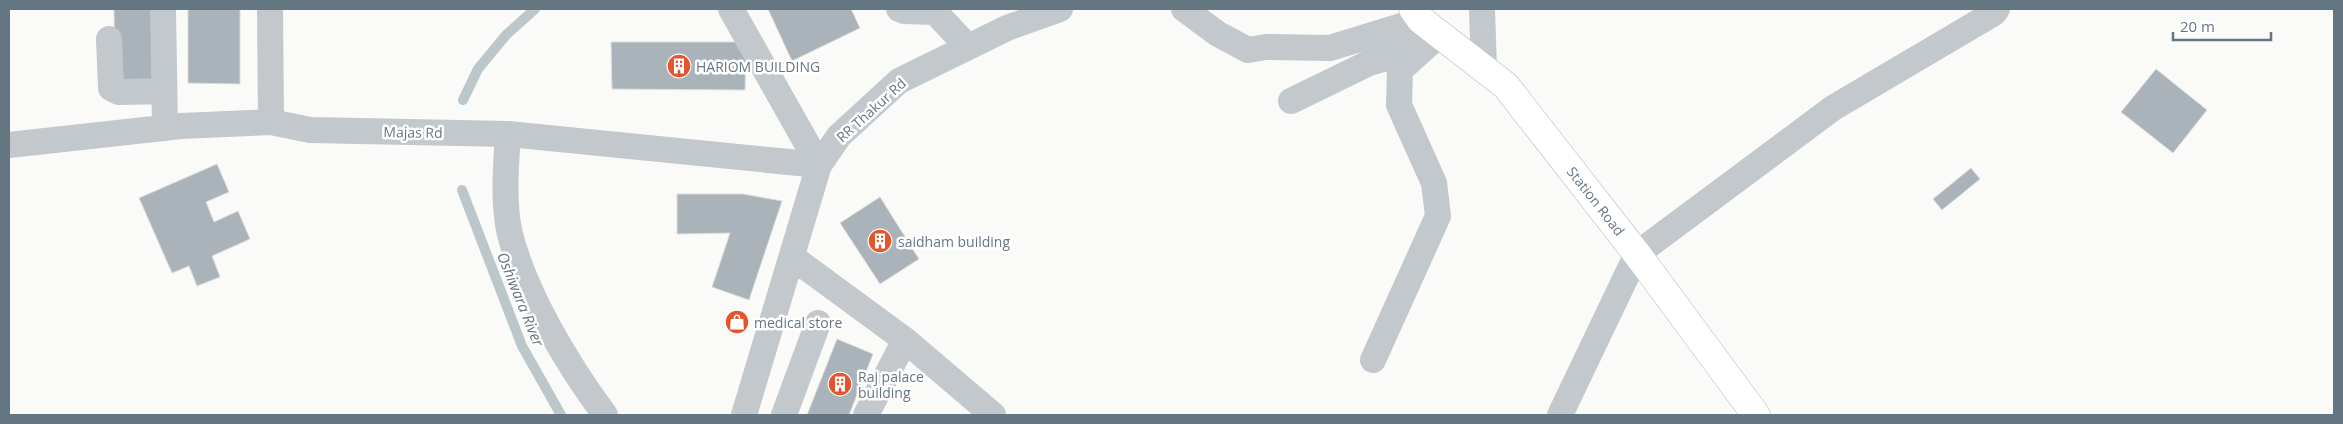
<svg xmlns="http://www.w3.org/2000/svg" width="2343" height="424" font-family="'Open Sans',sans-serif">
  <rect width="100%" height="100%" fill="#fafaf8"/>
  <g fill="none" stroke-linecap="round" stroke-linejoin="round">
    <path stroke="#bbc7cb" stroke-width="10" d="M463 100 478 69 506 35 535 9
      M462 190 522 346 561 415"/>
  </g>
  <path fill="#aab3b9" stroke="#dcdcda" d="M114 9H155V80L115 81Z
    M188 9H240V84L188 83Z
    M768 9H851L860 28 792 61Z
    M611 42H746L745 90 612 89Z
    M2156 69 2207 110 2173 153 2121 112Z
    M217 164 229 192 206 202 214 222 238 211 250 239 212 256 220 277 197 286 189 266 172 273 139 198Z
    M1971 168 1980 179 1942 210 1933 199Z
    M677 194H743L782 201 749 300 712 287 730 233 677 234Z
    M880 197 919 259 880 284 840 223Z
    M837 339 873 354 849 415H807Z"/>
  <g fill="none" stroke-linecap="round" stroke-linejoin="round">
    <g stroke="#b3babf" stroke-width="29">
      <path id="secondary" d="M1413 9 1421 20 1506 86 1637 254 1756 415"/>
    </g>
    <path stroke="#c3c8cc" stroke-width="26" d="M163 9 165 128
      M270 9 271 122
      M731 9 819 165
      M899 9 904 11 935 12 968 47
      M1184 9 1218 34 1248 50 1266 47 1330 48 1421 20
      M1482 9 1484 68
      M109 39 111 88 119 92 164 91
      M1291 101 1369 63 1390 57 1415 38
      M508 134C506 165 503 199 509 230 523 291 568 365 605 415
      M9 145 181 126 271 122 310 130 508 134 819 165
      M792 257 905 340 993 415
      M1373 360 1438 216 1434 183 1399 105 1400 70 1440 34
      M744 415 819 165 839 136 899 81 1007 28 1060 9
      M784 415 818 323
      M866 415 905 340
      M1560 415 1637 254 1833 108 1994 13 1997 9"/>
    <use href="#secondary" stroke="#fff" stroke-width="28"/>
  </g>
  <defs>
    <g id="building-disc" transform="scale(1.25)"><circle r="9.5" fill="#e4552d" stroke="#fff"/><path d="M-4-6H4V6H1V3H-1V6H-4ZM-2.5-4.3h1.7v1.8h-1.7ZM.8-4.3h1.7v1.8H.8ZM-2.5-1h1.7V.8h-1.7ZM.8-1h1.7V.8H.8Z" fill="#fff"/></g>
    <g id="shop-disc" transform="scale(1.25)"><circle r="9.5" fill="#e4552d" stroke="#fff"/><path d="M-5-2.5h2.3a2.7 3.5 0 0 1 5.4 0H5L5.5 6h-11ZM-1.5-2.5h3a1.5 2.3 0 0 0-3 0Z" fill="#fff"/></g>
  </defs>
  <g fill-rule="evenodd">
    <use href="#building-disc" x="679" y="66"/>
    <use href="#building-disc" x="880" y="241"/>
    <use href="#shop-disc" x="737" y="322"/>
    <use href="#building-disc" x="840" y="384"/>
  </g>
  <g text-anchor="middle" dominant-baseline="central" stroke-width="5" stroke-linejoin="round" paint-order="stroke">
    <g font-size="14" fill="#657683" stroke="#fff" text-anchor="start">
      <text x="696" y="66">HARIOM BUILDING</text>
      <text x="898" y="241">saidham building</text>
      <text x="754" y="322">medical store</text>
      <text x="858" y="376">Raj palace<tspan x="858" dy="16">building</tspan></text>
    </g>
    <g font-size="14" fill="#657683" stroke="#fff">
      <text transform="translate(871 110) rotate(-42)">RR Thakur Rd</text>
      <text transform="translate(413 132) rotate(1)">Majas Rd</text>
      <text transform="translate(1596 201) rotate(52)">Station Road</text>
    </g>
    <g font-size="15" font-style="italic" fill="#60757c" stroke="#fff">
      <text transform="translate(521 299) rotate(68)">Oshiwara River</text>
    </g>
  </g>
  <rect width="2343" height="424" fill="none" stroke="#657683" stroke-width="20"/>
  <path d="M2173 32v8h98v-8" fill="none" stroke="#657683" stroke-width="2.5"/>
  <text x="2180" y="32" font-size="15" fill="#657683" stroke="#ffffff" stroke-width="4" paint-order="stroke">20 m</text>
</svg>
